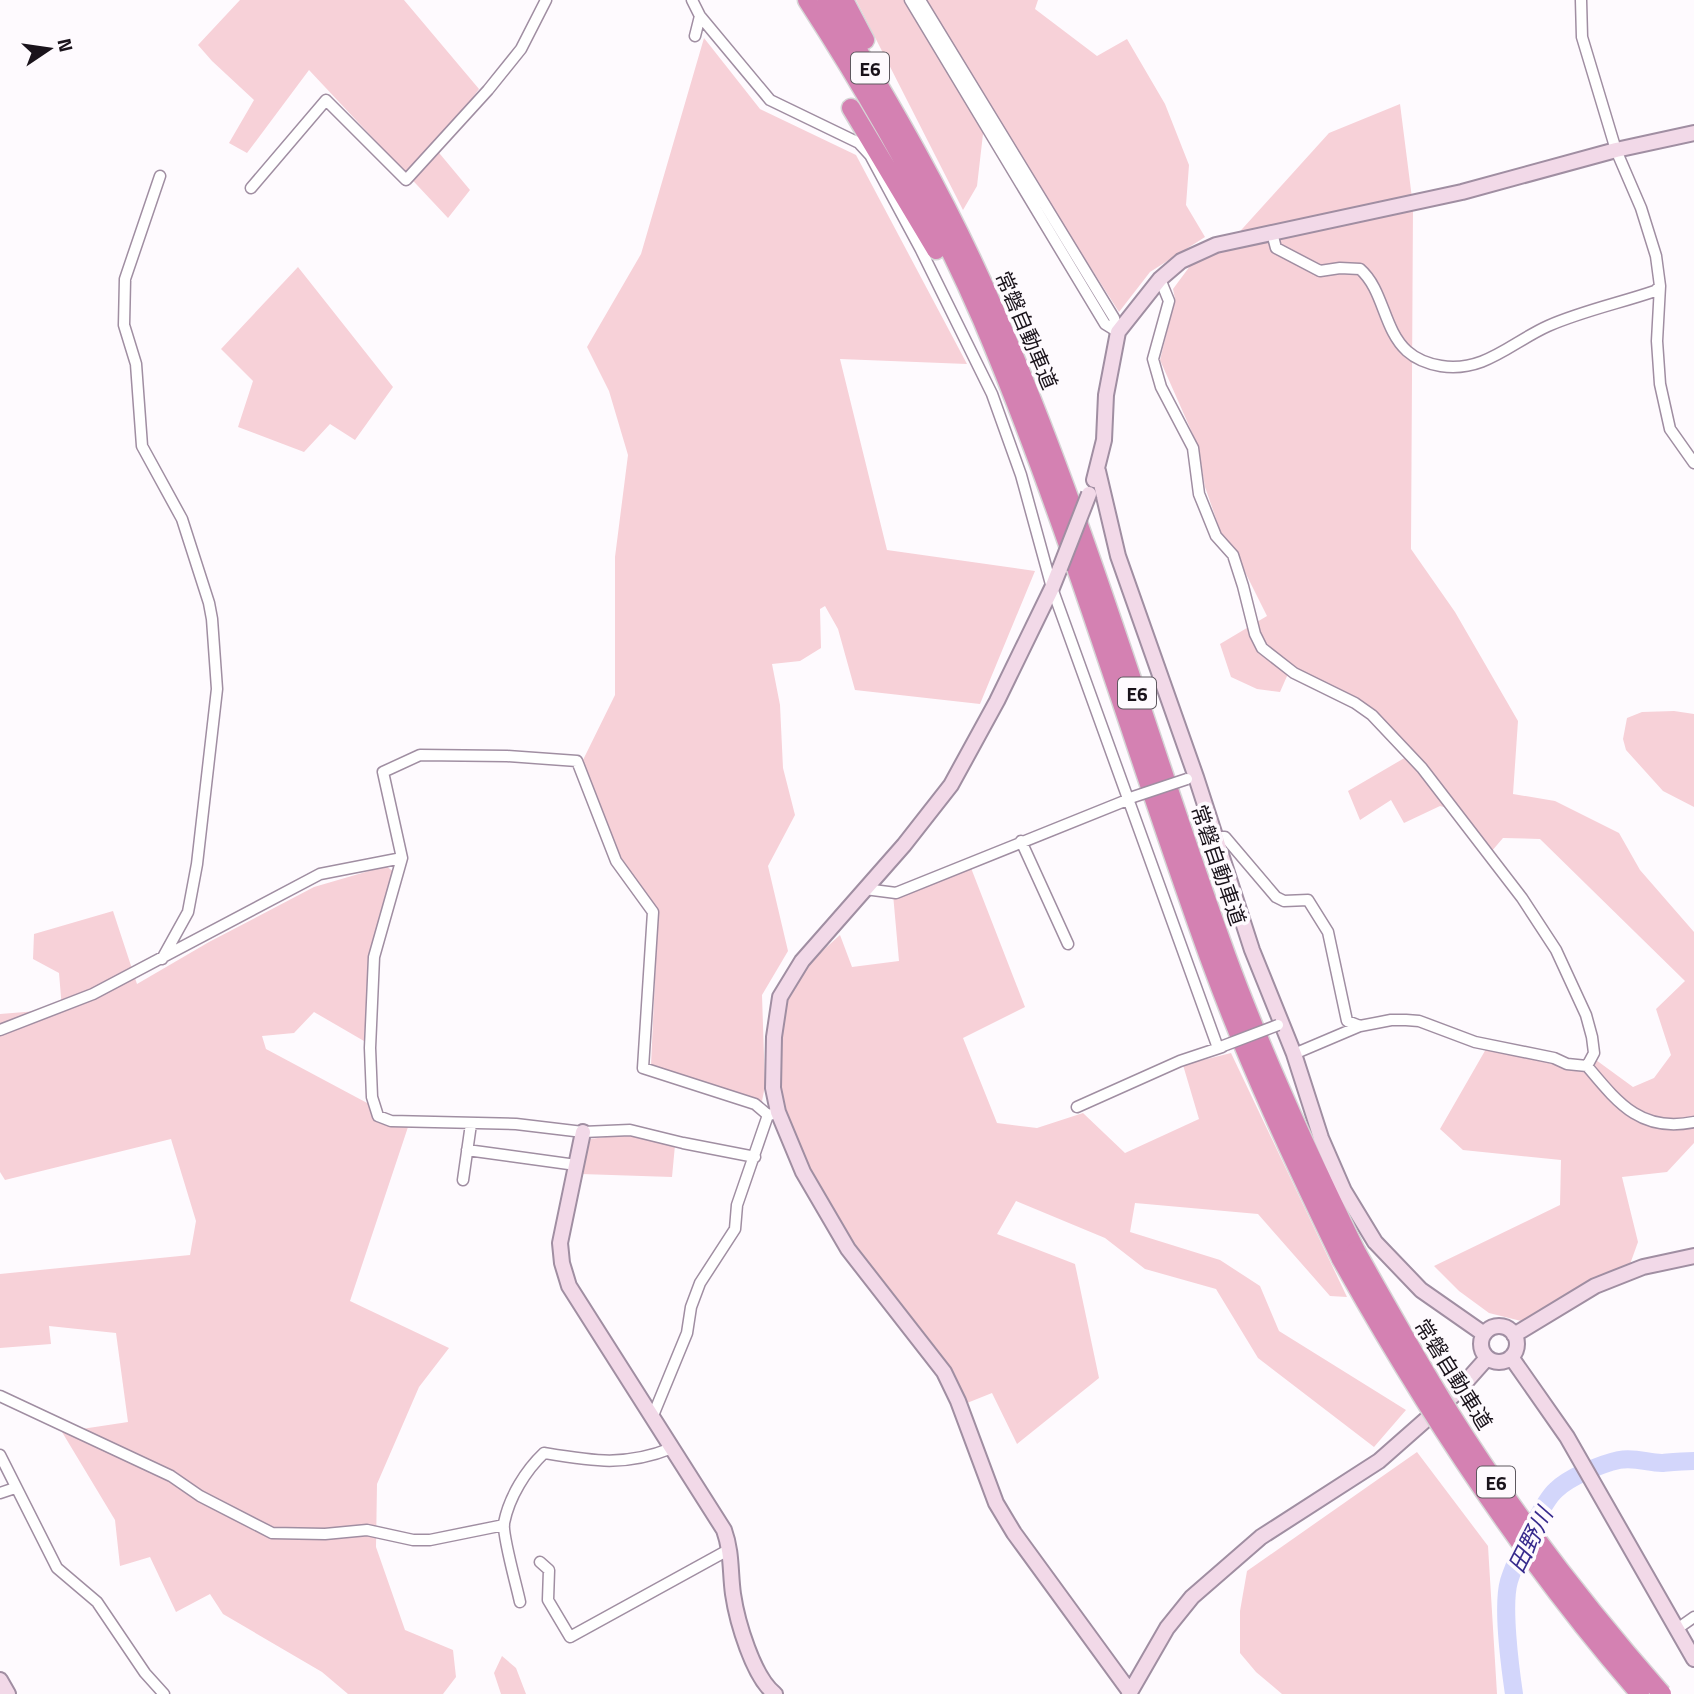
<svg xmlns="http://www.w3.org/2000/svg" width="1694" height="1694" font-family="'Titillium Web','Noto Sans JP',sans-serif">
  <rect width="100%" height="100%" fill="#fefafe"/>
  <path fill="#f7d1d8" d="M240 0H404L479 89 435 148 470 190 448 218 309 70 247 153 229 143 254 100 212 61 198 45Z
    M856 0H1038L1035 9 1097 56 1127 39 1165 104 1189 165 1186 205 1205 237 1150 272 1119 312 997 121 983 134 977 186 963 210Z
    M704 38 760 109 856 155 967 364 840 359 887 550 1035 571 980 704 855 690 838 629 825 606 820 609 821 648 800 661 772 664 780 705 783 768 795 815 768 866 788 951 762 995 765 1086 762 1101 651 1065 658 912 620 856 583 760 615 695V557L628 455 609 391 587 347 641 254Z
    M1400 104 1413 206 1411 549 1455 612 1518 721 1513 794 1555 801 1619 833 1640 870 1694 932V1143L1667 1172 1622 1177 1638 1242 1629 1267 1521 1321 1489 1313 1459 1291 1434 1266 1560 1205 1561 1160 1463 1150 1440 1129 1486 1049 1516 1053 1582 1069 1596 1060 1633 1087 1654 1078 1671 1055 1656 1009 1685 981 1540 839 1503 838 1491 852 1462 812 1440 806 1404 823 1391 800 1360 820 1348 791 1413 753C1401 739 1390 724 1375 712 1351 692 1319 681 1291 667L1280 692 1257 689 1231 677 1220 644 1267 616 1237 556 1221 533 1205 487 1198 446 1160 360 1175 299 1173 289 1190 266 1224 249 1329 133Z
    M298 267 393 387 355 440 330 424 304 452 238 427 253 381 221 349Z
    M1674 711 1694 714V807L1663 791 1626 750 1623 739 1627 718 1642 712Z
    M386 866 394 872 370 956 364 1041 314 1012 294 1033 262 1036 266 1049 369 1104 376 1121 408 1127 350 1301 449 1348 419 1387 377 1484 376 1547 405 1630 453 1650 456 1677 443 1694H348L322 1672 223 1614 210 1594 176 1612 150 1557 120 1566 115 1520 62 1432 128 1422 116 1333 49 1326 51 1344 0 1348V1274L190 1255 196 1221 171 1139 5 1180 0 1172V1014L62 1009 59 973 33 959 34 934 113 911 137 984 209 942 314 887Z
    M971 868 1025 1007 963 1038 997 1123 1037 1128 1083 1113 1125 1153 1199 1119 1183 1065 1231 1053 1347 1297 1330 1296 1258 1214 1135 1203 1130 1232 1220 1260 1260 1286 1279 1331 1406 1410 1374 1447 1258 1358 1216 1289 1145 1269 1105 1238 1016 1201 997 1234 1075 1264 1099 1378 1017 1444 992 1393 967 1403 947 1368 853 1246 806 1170 783 1110 778 1086 780 1038 787 999 809 963 840 935 852 967 899 961 893 894 938 875Z
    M630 1134 675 1145 672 1177 581 1174 590 1139Z
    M1417 1452 1488 1546 1497 1694H1282L1256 1672 1240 1653V1611L1247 1571Z
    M502 1656 516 1668 526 1694H501L494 1673Z"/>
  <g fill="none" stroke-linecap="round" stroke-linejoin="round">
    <path stroke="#d3d6fb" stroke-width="18" d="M1514 1694C1510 1667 1502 1605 1509 1581 1515 1562 1542 1502 1556 1490 1569 1477 1601 1464 1619 1460 1636 1457 1648 1463 1662 1463 1673 1462 1683 1461 1694 1461"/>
    <g stroke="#a08ea2" stroke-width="13">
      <path id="street" d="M692 0 700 16 695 36
        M910 0 1105 324 1118 332
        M920 0 1114 318 1118 332
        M1581 0 1582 37 1616 150 1641 208 1656 256 1660 286 1657 341 1660 384 1670 429 1694 463
        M700 16 770 100 859 143 870 155 921 250 992 394 1021 475 1052 588 1218 1048
        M160 176 125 279 124 325 136 364 142 446 182 519 209 603 212 619 217 689 197 864 188 912 162 959
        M251 188 326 100 406 180 488 90 521 49 546 0
        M1272 233 1276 248 1320 271 1340 268 1360 269C1384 290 1383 329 1407 351 1417 360 1429 364 1441 366 1484 373 1512 342 1548 326 1582 311 1620 303 1655 291L1660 286
        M1160 279 1169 301 1153 359 1161 387 1193 448 1199 494 1216 536 1233 555 1243 586 1255 634 1262 648 1294 673 1355 703 1372 715 1422 768 1522 898 1556 950 1586 1015 1592 1037 1594 1053 1587 1066
        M1215 837H1225L1276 897 1284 901 1308 900 1328 932 1347 1021 1360 1026
        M1021 841 1068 944
        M865 889 896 893 1132 798
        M0 1030 93 994 320 874 402 858
        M1294 1054 1360 1026 1391 1020H1406L1419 1021 1475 1042 1554 1058 1567 1064 1587 1066C1618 1103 1641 1133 1694 1122
        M1077 1107 1180 1061 1222 1047
        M467 1150 576 1165
        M755 1157 683 1143 630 1130 583 1132 516 1124 391 1121 378 1116 372 1097 370 1048 374 957 402 858 383 772 420 755 507 756 577 761 616 861 653 912 643 1068 755 1104 768 1115
        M463 1180 471 1124
        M0 1396 171 1476 200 1496 272 1533 325 1534 367 1530 413 1540H430L504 1525
        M652 1418 687 1333 691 1307 700 1283 735 1229 737 1205 768 1115 773 1114
        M0 1455 57 1568 97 1602 145 1673 164 1694
        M0 1493 15 1488
        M540 1562 549 1570 548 1600 570 1637 730 1549
        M520 1602C517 1587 502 1535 504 1523 509 1497 526 1470 544 1453 592 1461 625 1467 672 1448
        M1677 1629 1694 1617"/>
    </g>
    <g stroke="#a08ea2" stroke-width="18">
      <path id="secondary" d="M1098 471 1118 556 1196 777 1252 950 1294 1054 1321 1138 1344 1191 1375 1242 1421 1290 1484 1334
        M1094 480 1104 440 1106 395 1118 332 1160 279 1181 261 1216 245 1462 192 1616 150 1694 133
        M1060 568 1052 588 997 701 951 785 904 845 802 961 780 997 774 1037 773 1088 778 1112 803 1172 848 1249 944 1372 958 1401 996 1503 1014 1533 1130 1692
        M583 1132 560 1243 562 1263 569 1286 724 1530C732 1552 730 1572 733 1594 737 1621 753 1677 775 1694
        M1481 1344a18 18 0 1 1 36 0a18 18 0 1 1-36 0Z
        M1514 1335 1595 1286 1643 1267 1694 1256
        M1511 1357 1567 1437 1694 1659
        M0 1680 8 1694
        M1129 1694 1167 1628 1192 1597 1261 1537 1379 1461 1455 1394 1487 1358"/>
    </g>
    <g stroke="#d6d5d6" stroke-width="21">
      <path id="highway" d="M807 0C873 102 934 209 982 320 1071 530 1133 749 1211 963 1248 1064 1294 1162 1341 1259
        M827 0C890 101 949 203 996 313 1087 522 1149 742 1227 957 1264 1058 1309 1155 1356 1251
        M844 0 865 40
        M851 108 936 250"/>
    </g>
    <use href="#street" stroke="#fff" stroke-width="10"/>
    <use href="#secondary" stroke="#f2d9e8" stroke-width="14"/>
    <use href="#highway" stroke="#d481b2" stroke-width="18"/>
    <g stroke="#a08ea2" stroke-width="13" stroke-linecap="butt">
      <path id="street-bridge" d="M1133 797 1187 779
        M1223 1046 1278 1025"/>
    </g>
    <g stroke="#a08ea2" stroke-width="18" stroke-linecap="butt">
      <path id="secondary-bridge" d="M1060 568 1089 494"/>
    </g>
    <g stroke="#d6d5d6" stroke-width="21" stroke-linecap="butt">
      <path id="highway-bridge" d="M1356 1251C1387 1306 1417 1360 1450 1413 1512 1512 1585 1606 1662 1694
        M1341 1259C1427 1413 1523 1560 1640 1694"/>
    </g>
    <use href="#street-bridge" stroke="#fff" stroke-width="10"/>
    <use href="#secondary-bridge" stroke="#f2d9e8" stroke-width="14"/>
    <use href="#highway-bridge" stroke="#d481b2" stroke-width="18"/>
  </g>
  <g text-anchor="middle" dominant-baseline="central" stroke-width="7" stroke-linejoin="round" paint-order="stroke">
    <g fill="#fefafe" stroke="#5e585f" stroke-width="2">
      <rect x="851" y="52.5" width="38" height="31" rx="5"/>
      <rect x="1118" y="677.5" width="38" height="31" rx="5"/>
      <rect x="1477" y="1466.5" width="38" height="31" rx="5"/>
    </g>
    <g font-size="19" font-weight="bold" fill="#1a131b">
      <text x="870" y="68">E6</text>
      <text x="1137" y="693">E6</text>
      <text x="1496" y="1482">E6</text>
    </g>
    <g font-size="21" fill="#1a131b" stroke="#fefafe">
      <text transform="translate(1027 330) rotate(67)">常磐自動車道</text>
      <text transform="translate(1219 865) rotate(71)">常磐自動車道</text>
      <text transform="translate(1454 1374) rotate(58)">常磐自動車道</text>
    </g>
    <g font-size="23" font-style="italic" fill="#382b8d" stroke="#fefafe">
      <text transform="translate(1530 1540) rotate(-63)">田野川</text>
    </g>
  </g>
  <g transform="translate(49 49) rotate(77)" stroke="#fefafe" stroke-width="5" paint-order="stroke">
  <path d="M0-5L12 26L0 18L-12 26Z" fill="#1a131b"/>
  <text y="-10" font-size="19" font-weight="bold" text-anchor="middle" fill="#1a131b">N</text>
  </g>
</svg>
